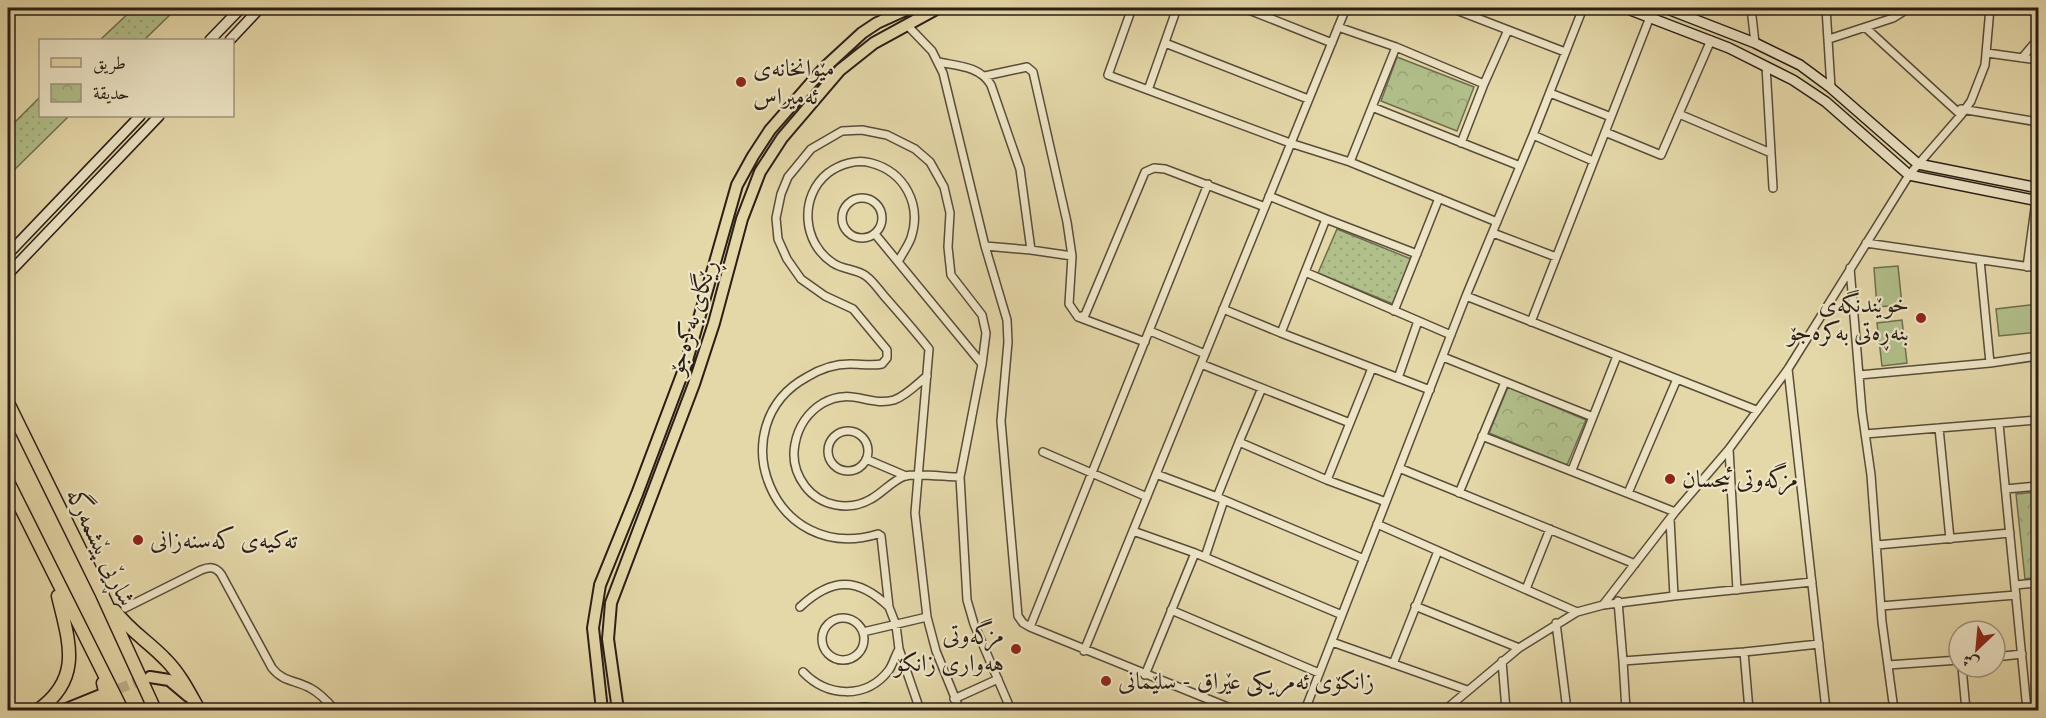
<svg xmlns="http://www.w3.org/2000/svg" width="2046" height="718" font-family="'IM FELL Great Primer',Amiri,serif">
  <defs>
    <pattern id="park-crowns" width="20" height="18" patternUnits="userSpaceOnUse" patternTransform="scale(1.5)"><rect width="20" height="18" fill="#b1bf8a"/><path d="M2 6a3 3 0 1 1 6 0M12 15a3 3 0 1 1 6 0" fill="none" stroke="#98a476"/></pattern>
    <pattern id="garden-dots" width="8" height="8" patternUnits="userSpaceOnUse" patternTransform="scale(1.5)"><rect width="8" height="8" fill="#b1bf8a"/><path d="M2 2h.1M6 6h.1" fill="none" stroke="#98a476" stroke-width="1.8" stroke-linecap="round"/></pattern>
  </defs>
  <rect width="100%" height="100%" fill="#e4d7a8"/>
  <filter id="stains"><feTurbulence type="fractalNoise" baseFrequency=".00333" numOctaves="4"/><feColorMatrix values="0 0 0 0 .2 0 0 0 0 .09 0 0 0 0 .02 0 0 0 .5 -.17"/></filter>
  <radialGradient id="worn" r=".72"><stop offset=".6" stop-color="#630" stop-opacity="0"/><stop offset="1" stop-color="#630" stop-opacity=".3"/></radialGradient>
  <path fill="#b1bf8a" stroke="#6e6e50" stroke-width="1.5" d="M1898 266 1902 305 1877 307 1874 268Z
    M2038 304V332L1999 336 1996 309Z
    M1902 320 1907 363 1882 366 1877 323Z"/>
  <path fill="url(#park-crowns)" stroke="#6e6e50" stroke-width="1.5" d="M1397 57 1474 87 1457 131 1381 101Z
    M1508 387 1586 420 1567 465 1489 433Z
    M2038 492V577L2025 579 2016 494Z"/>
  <path fill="url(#garden-dots)" stroke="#6e6e50" stroke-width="1.5" d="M134 8H177L144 40H100Z
    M40 97V116H69L8 176V129Z
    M1337 229 1411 259 1393 304 1318 273Z"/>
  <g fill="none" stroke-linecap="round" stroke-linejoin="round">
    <path stroke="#bfb28b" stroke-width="10" stroke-dasharray="10 5" stroke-linecap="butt" d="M105 694 147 678"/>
    <g stroke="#594c3a" stroke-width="10">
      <path id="street" d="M1132 8 1108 75 1290 143 1350 162
        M1244 8 1332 43
        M1451 8 1565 52
        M1751 8 1755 43
        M1826 8 1831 88
        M907 25 932 51 943 73 985 246 1007 320 1008 342 1001 421 1018 616 1023 623 1030 627 1235 710
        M1338 27 1396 47 1350 162 1497 222
        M1866 28 1961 115
        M1829 39 1893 18 1909 8
        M1165 43 1308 99
        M1396 47 1484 84 1508 30
        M1987 53 2038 60
        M2022 58 2038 39
        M938 62C958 66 980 66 991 85L1020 169 1031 250
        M985 76 1027 67 1033 72 1067 222 1072 256
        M1148 90 1177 8
        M1550 93 1611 117
        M1372 107 1520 166
        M1961 109 2038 122
        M1679 114 1771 153 1766 66
        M1605 132 1661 155 1711 40
        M1533 135 1593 161
        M1461 143 1484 84
        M1771 153 1773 188
        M1269 196 1326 219
        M842 218a20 20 0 1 1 40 0a20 20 0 1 1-40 0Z
        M1493 233 1556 257
        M875 234 982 364
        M1866 243 2038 268
        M985 246 1031 250 1072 256 1069 304 1078 317 1085 315 1145 172 1154 168 1165 169 1265 207
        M1980 260 1990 363
        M898 262C902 254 908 246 911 238 922 205 905 172 871 163 857 159 840 164 828 173 799 196 802 243 833 263 843 270 857 269 866 276 873 281 879 290 885 297 900 314 915 331 929 349L915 513 927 617 936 651 960 710
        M2027 267 2036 201
        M1850 268 1862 412 1871 475 1882 622 1894 710
        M1305 272 1326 219 1417 254
        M1466 296 1756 410
        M1223 309 1281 333 1305 272 1451 335
        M1394 311 1439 198
        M1078 317 1145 342
        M1531 322 1650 17
        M1150 331 1205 354
        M1281 333 1430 390
        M1443 357 1593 417
        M1201 364 1350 423
        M1788 369 1826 710
        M1859 375 1990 363 2038 356
        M927 376C917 384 906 396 894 400 869 407 851 387 823 403 808 412 798 427 795 444 792 459 796 474 805 486 820 506 849 512 871 499 882 493 893 480 905 476 914 473 948 477 960 477
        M1398 378 1418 321
        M1999 424 2027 710
        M1939 428 1950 539
        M828 451a20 20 0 1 1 40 0a20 20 0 1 1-40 0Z
        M1865 434 2038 420
        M1482 436 1675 512
        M1239 442 1262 388
        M1729 449 1737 590
        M1043 452 1147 497
        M866 459 906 476
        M1399 468 1635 564
        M1572 470 1617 356
        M1156 474 1217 497 1239 442 1327 480 1386 502
        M1327 480 1372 368
        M2006 489 2038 486
        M1459 493 1505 382
        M1628 493 1677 379
        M1217 497 1364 559
        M1670 519 1674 596 1812 582
        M1377 524 1577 612
        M1133 531 1195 553
        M1877 545 2010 533
        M1205 557 1224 500
        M2015 585 2038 583
        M1526 589 1550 529
        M1618 601 1623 661
        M1603 605 1674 596
        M1415 606 1519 648
        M1881 606 2016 595
        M800 607C832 577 858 577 889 607
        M125 608 201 570C209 567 215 566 221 574L272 668C283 682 295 680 310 688 320 693 328 702 335 710
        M1171 610 1319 673
        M822 639a21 21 0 1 1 42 0a21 21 0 1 1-42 0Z
        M1556 623 1567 710
        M1030 627 1208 184
        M863 632 927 617
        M1332 642 1467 690
        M1084 651 1346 8
        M1744 652 1749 710
        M1995 657 2022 654
        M1502 661 1506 710
        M1393 664 1438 551
        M1888 665 1959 660
        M1962 667 1966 710
        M803 672C827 697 866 700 889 670 893 664 895 656 899 649
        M1145 675 1195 553 1342 615
        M954 699 998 679
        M844 710 865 707 893 710
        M920 710 899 649 896 625 889 607 881 536 878 534C772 566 719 425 807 377 820 369 835 364 850 364 861 364 872 366 882 364L887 358V350L853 309 825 296 801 279 787 259 778 239 776 218 781 194 788 177 811 149 842 131 862 130 887 135 915 149 930 162 944 187 950 213 948 247 951 275 982 315 986 333 982 364 960 477 967 600 974 624 1011 710
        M1305 710 1466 296 1533 135 1583 8
        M1445 710 1519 648 1577 612 1603 605 1675 512 1729 449 1788 369 1909 175 1961 115 1971 101 1985 65 1990 8
        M1626 710 1623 661 1744 652 1819 644"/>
    </g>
    <g stroke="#2b1e16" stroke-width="12">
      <path id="secondary" d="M1625 8 1729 48 1793 80 1826 102 1909 175 2038 201
        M1665 8 1755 43 1800 65 1831 88 1918 164 2038 188
        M210 40 241 8
        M230 40 260 8
        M8 254 140 116
        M8 274 159 116"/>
    </g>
    <g stroke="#2b1e16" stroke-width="14">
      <path id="primary" d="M150 677 169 680 188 696
        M64 710 101 695
        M93 710 101 695
        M602 710 593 628 600 585 637 494 686 364 737 185 753 156 770 130 824 68 862 33 877 23 910 8
        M618 710 608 639 611 603 694 384 714 323 742 219 760 172 782 138 840 70 874 43 938 8"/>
    </g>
    <g stroke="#2b1e16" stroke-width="15">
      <path id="highway" d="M8 403 101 592 155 710
        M8 482 122 710
        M115 611C130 631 149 642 166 660 180 674 189 692 199 710
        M103 683 110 710
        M38 710C83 678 69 642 58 596"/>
    </g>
    <use href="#street" stroke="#ede5c6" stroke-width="7"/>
    <use href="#secondary" stroke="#ede5c6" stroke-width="9"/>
    <use href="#primary" stroke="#e4d7a8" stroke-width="10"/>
    <use href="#highway" stroke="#e4d7a8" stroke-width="12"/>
  </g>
  <g fill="#8f2418" stroke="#ede5c6" stroke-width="2">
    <circle cx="741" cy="82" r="6"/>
    <circle cx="1921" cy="318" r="6"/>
    <circle cx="1670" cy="479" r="6"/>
    <circle cx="138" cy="540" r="6"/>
    <circle cx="1016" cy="649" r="6"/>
    <circle cx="1106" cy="681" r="6"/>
  </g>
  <g text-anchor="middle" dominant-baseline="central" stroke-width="4.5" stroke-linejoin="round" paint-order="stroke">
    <g font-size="24" fill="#2b1e16" stroke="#ede5c6" text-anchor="start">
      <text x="753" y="68">مێوانخانەی<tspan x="753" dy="28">ئەمیراس</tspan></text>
      <text x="1909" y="304" text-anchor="end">خوێندنگەی<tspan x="1909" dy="28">بنەڕەتی بەکرەجۆ</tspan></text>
      <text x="1682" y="479">مزگەوتی ئیحسان</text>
      <text x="150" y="540">تەکیەی کەسنەزانی</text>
      <text x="1004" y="635" text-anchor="end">مزگەوتی<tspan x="1004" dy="28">هەواری زانکۆ</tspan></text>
      <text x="1118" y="681">زانکۆی ئەمریکی عێراق - سلێمانی</text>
    </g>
    <g font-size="24" fill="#2b1e16" stroke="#ede5c6">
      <text transform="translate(692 317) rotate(-73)">ڕێگای بەکرەجۆ</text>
      <text transform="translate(101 547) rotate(64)">شاڕێی پێشمەرگە</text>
    </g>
  </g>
  <rect width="2046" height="718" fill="none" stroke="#e4d7a8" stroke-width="30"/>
  <rect x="9" y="9" width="2028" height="700" fill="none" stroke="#2b1e16" stroke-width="3"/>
  <rect x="15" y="15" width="2016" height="688" fill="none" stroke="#2b1e16" stroke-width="1.5"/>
  <rect x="39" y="39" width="195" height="78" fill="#ede5c6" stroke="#9f9580" stroke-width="1.5"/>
  <rect x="51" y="58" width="30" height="9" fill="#e4d7a8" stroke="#9f9580" stroke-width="1.5"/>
  <text x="93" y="69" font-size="18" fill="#2b1e16">طريق</text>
  <rect x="51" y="84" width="30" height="18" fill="url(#park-crowns)" stroke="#9f9580" stroke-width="1.5"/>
  <text x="93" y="99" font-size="18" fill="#2b1e16">حديقة</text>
  <g transform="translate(1977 649) rotate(206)"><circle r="28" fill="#ede5c6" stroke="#9f9580" stroke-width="1.5"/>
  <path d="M0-4.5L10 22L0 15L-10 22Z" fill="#8f2418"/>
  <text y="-9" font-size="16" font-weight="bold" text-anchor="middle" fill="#2b1e16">ش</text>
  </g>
  <rect width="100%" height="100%" filter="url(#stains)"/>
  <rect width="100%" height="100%" fill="url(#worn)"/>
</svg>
